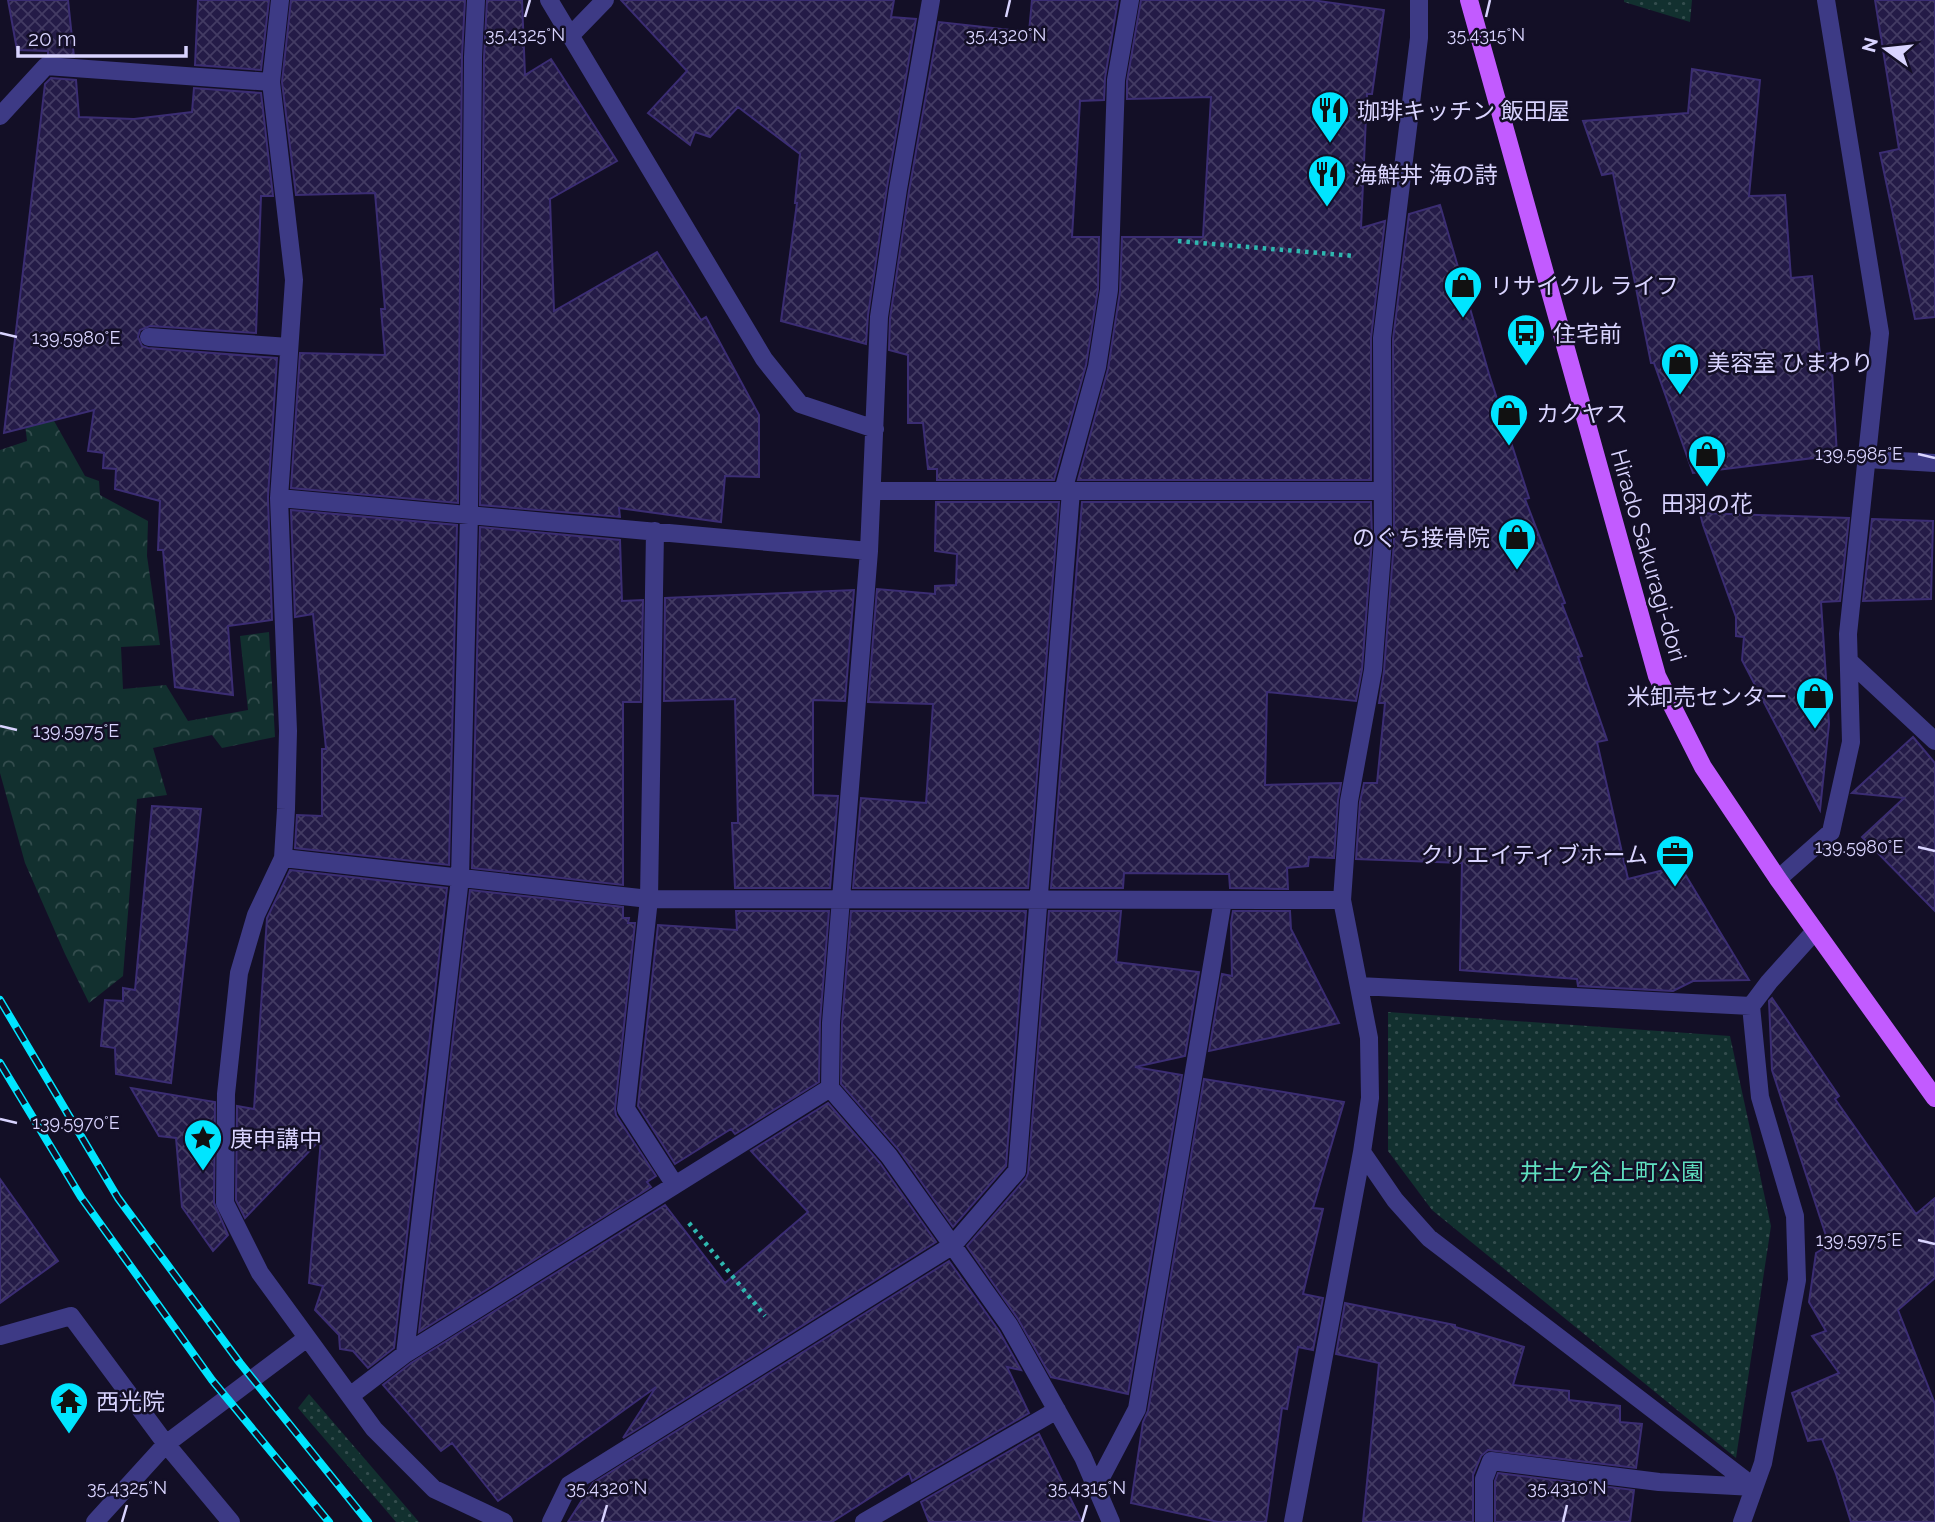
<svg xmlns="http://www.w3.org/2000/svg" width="1935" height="1522" font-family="Raleway,'Noto Sans JP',sans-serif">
  <defs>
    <pattern id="grass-dots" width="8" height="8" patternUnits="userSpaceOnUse" patternTransform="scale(1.75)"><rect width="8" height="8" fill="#12302f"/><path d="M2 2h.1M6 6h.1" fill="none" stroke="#344d4e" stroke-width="1.8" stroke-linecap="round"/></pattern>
    <pattern id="forest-crowns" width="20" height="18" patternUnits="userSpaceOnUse" patternTransform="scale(1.75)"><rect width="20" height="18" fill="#12302f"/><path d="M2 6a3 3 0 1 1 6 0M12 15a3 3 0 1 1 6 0" fill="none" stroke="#344d4e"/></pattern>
    <pattern id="building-cross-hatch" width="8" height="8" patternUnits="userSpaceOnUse" patternTransform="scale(1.75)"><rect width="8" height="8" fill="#241b47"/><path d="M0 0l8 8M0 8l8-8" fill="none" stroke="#433b63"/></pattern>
  </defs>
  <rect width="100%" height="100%" fill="#130f26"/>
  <path fill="url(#grass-dots)" d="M1624 0H1692L1690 22 1624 2Z
    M1388 1012 1730 1036 1771 1226 1736 1458 1432 1210 1388 1151Z
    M309 1394 419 1522H396L298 1408Z"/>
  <path fill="url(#forest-crowns)" d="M17 355 85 476 99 481 100 495 148 521 147 556 160 645 121 647 123 689 166 685 188 721 248 710 240 636 269 632 275 737 222 748 212 735 153 748 167 795 137 799 123 976 89 1003 65 954 25 863 0 773V450L27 441Z"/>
  <path fill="url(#building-cross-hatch)" stroke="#3b2d73" stroke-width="2" d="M8 0H68L74 57 48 55V51L17 50Z
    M198 0H269L261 70 195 65Z
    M291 0H465L462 56 458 503 291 488 300 353 385 355 381 309H385L375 193 296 195 282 82Z
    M487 0H522L525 75 551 59 617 161 550 199 554 311 657 252 701 320 706 317 759 415V477L725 476 721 522 619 508 620 517 480 505 484 57Z
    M621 0H894L891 17 916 19 887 187 868 315 866 344 781 321 797 203H795L800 154 738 107 710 137 695 132 690 145 648 113 687 71Z
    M1032 0H1118L1105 78 1104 100 1080 101 1072 237H1099L1098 289 1086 365 1054 480H937V469H928L923 423H908V355L889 350 890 318 909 191 939 22 1029 32Z
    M1141 0H1311L1384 10 1372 94H1367L1361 228 1385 221 1371 338V480H1078L1108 369 1120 292 1122 237H1203L1211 97 1127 99V81Z
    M1875 0H1935V317L1915 319 1880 153 1899 149Z
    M1692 69 1760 80 1749 196 1785 195 1791 278 1812 276 1820 355 1831 353 1837 455 1693 473 1654 363H1651L1613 173 1602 175 1583 121 1688 113Z
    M51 78 76 80 79 117 134 119 192 112 194 88 261 93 273 196H261L256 333 150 326 140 330 138 337 142 346 148 348 277 358 268 497 272 620 228 626 233 695 175 687 163 550H158L160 501 115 489 116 469 103 468 104 453 88 451 94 410 4 433 45 84Z
    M1440 205 1489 374 1529 498 1525 499 1565 603 1562 604 1582 656 1578 657 1607 740 1597 742 1628 879 1680 866 1749 980 1693 981 1673 991 1578 986 1577 979 1460 970 1462 863 1356 859 1360 802 1364 783H1377L1385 703H1379L1384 671 1394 541 1393 339 1409 214Z
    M936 502H1059L1028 888H853L861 798 926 803 933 704 868 702 877 589 935 594V586L956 585 957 554 935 551Z
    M1082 502H1371L1372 540 1362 669 1356 701 1267 692 1265 785 1341 783 1338 800 1334 858 1309 857 1308 866 1287 868 1288 889 1230 888 1229 874 1124 873 1123 888H1051Z
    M291 510 457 525 449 865 295 848 297 815 322 816V749H326L313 614 295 617Z
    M1700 513 1849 518 1840 601 1821 602 1829 724 1820 810 1742 660 1744 637 1736 636V617L1703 525Z
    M1872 519 1933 521 1931 599 1863 601Z
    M480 527 620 540 622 601 643 600 641 702H623V885L472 868Z
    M854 590 845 701 813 700V795L838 796 830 888H735L732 823H738L735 699 664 701 665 598Z
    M1913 737 1935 763V911L1862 837 1904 798 1852 793Z
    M152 806 201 809 171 1083 116 1074 115 1048 101 1046 105 1000 123 1001V988L135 990Z
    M290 870 447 888 394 1348 368 1368 353 1351 340 1349 339 1335 315 1310 323 1286 309 1283 321 1139 245 1218 236 1200 237 1106 254 1109 267 918Z
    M470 890 623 907V918H629L628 923H635L615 1109 616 1115 656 1176 647 1182 651 1187 419 1332Z
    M736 911H829L820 1022 819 1082 735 1134 731 1129 675 1164 638 1106 658 925 737 930Z
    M851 911H1026L1006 1166 953 1227 898 1149 841 1084 842 1024Z
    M1049 911H1121L1116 962 1199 972 1185 1056 1135 1067 1182 1075 1128 1394 1051 1377 1018 1319 967 1246 1026 1178 1028 1173Z
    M1233 911H1290L1291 929 1339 1023 1209 1051 1222 974 1232 976 1231 923Z
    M1772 998 1839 1096 1835 1099 1916 1214 1935 1198V1278L1898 1310 1935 1404V1522H1851L1836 1474 1822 1439 1808 1441 1792 1393 1839 1373 1812 1336 1826 1331 1809 1302 1816 1253 1829 1245 1772 1070 1769 1001Z
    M1204 1079 1344 1102 1313 1208 1323 1209 1303 1294 1323 1298 1313 1350 1298 1347 1287 1409 1282 1408 1266 1522H1218L1131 1503 1143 1422 1148 1411Z
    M131 1088 215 1102 214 1203 228 1235 213 1251 182 1207 176 1138 159 1136Z
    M828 1103 880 1163 936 1242 623 1438 656 1387 498 1501 452 1443 441 1451 383 1385 411 1363 665 1205 725 1283 808 1212 751 1151Z
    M0 1179 58 1261 0 1303Z
    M949 1261 999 1331 1021 1370 1007 1367 1029 1413 912 1481 909 1473 832 1522H568L593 1483Z
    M1345 1303 1455 1325V1327L1524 1347 1513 1385 1569 1391V1400L1620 1406V1422L1642 1424 1636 1468 1488 1450 1481 1456 1473 1475V1522H1363L1379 1363 1336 1354Z
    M1039 1434 1082 1522H929L921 1502Z
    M1498 1473 1634 1490 1630 1522H1495V1481Z"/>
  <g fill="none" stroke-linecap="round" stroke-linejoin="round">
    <path stroke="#2fb8b0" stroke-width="4.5" stroke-dasharray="3.5 5" stroke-linecap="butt" d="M1178 241 1355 256
      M689 1223 765 1316"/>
    <path stroke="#3d3a85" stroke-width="18" d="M280 0 271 82 294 280 279 498 288 731 286 809 283 858 256 915 239 973 226 1094 225 1203 260 1273 374 1429 434 1489 504 1522
      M549 0 764 359 800 404 875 429
      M931 0 898 189 879 317 869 551 831 1023 830 1088 889 1156 1009 1325 1083 1457 1111 1522
      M571 35 605 0
      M0 116 46 66 271 82
      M149 337 289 347
      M1867 459 1935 463
      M873 491H1383
      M1063 491 1097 367 1109 290 1116 80 1130 0
      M279 498 869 551
      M655 531 649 899 626 1109 675 1185
      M1849 661 1935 741
      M283 858 649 899 1342 900
      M1778 879 1831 832 1851 742 1848 634 1880 333 1826 0
      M1359 986 1751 1006
      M1362 1152 1395 1200 1429 1238 1754 1487
      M0 1336 71 1316 166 1444 231 1522
      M405 1354 460 878 469 514 473 57 476 0
      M350 1396 405 1354 830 1088
      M1096 1487 1137 1409 1223 900
      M95 1522 166 1444 307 1338
      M551 1522 569 1485 953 1245 1017 1171 1071 491
      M864 1522 1057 1410
      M1293 1522 1362 1152 1370 1098 1369 1038 1342 900 1349 801 1373 670 1383 540 1382 338 1419 38V0
      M1484 1522V1479L1491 1461 1659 1482 1754 1487
      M1742 1522 1763 1463 1797 1280 1795 1216 1760 1097 1751 1006 1769 982 1815 931"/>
    <path stroke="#c25bff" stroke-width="18" d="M1469 0 1657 676 1703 767 1778 879 1935 1098"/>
    <g stroke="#00e5ff" stroke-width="8">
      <path id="rail" d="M0 1000 118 1198 240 1363 368 1522
        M0 1063 81 1197 212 1380 329 1522"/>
    </g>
    <use href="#rail" stroke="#130f26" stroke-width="5" stroke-dasharray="16" stroke-linecap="butt"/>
  </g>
  <path fill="none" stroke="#d9d4ff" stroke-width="2.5" d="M525 17 530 0M1006 17 1010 0M1486 17 1490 0M0 333 17 337M1918 454 1935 458M0 726 17 730M1918 847 1935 851M0 1119 17 1123M1918 1240 1935 1244M122 1522 127 1505M602 1522 607 1505M1082 1522 1087 1505M1563 1522 1567 1505"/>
  <defs>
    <g id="restaurant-pin" transform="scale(2.0125)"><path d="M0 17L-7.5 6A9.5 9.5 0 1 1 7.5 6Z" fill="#00e5ff" stroke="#130f26"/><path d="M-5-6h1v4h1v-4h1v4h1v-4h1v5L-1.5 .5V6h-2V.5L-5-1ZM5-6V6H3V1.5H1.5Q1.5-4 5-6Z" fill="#111"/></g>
    <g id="shop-pin" transform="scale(2.0125)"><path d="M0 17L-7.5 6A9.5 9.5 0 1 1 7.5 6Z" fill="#00e5ff" stroke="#130f26"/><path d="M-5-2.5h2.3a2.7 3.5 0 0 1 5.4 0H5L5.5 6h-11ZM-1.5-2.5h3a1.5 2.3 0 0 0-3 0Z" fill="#111"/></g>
    <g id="bus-pin" transform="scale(2.0125)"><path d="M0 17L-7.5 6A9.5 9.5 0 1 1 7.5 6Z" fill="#00e5ff" stroke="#130f26"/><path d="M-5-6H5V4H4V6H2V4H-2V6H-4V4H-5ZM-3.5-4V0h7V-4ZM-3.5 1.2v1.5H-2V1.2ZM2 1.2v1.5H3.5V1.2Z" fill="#111"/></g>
    <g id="office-pin" transform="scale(2.0125)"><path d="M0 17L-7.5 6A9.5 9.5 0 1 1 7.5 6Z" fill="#00e5ff" stroke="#130f26"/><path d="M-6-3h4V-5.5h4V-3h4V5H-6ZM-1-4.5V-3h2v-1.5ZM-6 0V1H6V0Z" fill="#111"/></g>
    <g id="sight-pin" transform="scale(2.0125)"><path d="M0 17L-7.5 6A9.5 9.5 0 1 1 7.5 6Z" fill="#00e5ff" stroke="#130f26"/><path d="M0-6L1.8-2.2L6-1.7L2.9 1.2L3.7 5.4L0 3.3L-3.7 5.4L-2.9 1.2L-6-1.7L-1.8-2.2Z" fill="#111"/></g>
    <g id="temple-pin" transform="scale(2.0125)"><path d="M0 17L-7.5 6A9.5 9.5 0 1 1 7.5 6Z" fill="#00e5ff" stroke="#130f26"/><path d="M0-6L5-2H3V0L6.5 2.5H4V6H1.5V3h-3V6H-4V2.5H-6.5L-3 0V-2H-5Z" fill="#111"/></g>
  </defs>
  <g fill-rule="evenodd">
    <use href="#restaurant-pin" x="1330" y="110"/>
    <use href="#restaurant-pin" x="1327" y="174"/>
    <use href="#shop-pin" x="1463" y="285"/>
    <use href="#bus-pin" x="1526" y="333"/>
    <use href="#shop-pin" x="1680" y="362"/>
    <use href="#shop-pin" x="1509" y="413"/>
    <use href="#shop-pin" x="1707" y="454"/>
    <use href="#shop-pin" x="1517" y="537"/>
    <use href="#shop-pin" x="1815" y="696"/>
    <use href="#office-pin" x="1675" y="854"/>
    <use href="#sight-pin" x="203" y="1138"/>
    <use href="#temple-pin" x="69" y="1401"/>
  </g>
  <g text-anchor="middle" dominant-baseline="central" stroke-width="5" stroke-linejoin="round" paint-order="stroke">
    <g font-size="23" fill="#d9d4ff" stroke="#130f26" text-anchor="start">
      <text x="1357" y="110">珈琲キッチン 飯田屋</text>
      <text x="1354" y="174">海鮮丼 海の詩</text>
      <text x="1490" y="285">リサイクル ライフ</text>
      <text x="1553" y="333">住宅前</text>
      <text x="1707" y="362">美容室 ひまわり</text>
      <text x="1536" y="413">カクヤス</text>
      <text x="1707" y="503" text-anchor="middle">田羽の花</text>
      <text x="1490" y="537" text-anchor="end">のぐち接骨院</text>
      <text x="1788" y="696" text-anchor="end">米卸売センター</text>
      <text x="1648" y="854" text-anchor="end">クリエイティブホーム</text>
      <text x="230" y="1138">庚申講中</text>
      <text x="96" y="1401">西光院</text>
    </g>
    <g font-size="23" fill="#d9d4ff" stroke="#130f26">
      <text transform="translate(1649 555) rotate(74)">Hirado Sakuragi-dori</text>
    </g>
    <g font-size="23" fill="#5fe0c0" stroke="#130f26">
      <text x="1612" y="1171">井土ケ谷上町公園</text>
    </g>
  </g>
  <g font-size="18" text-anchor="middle" fill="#d9d4ff" stroke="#130f26" stroke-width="5" stroke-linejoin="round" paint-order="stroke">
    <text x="525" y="41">35.4325°N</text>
    <text x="1006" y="41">35.4320°N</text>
    <text x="1486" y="41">35.4315°N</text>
    <text x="76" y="344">139.5980°E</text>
    <text x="1859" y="460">139.5985°E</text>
    <text x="76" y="737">139.5975°E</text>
    <text x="1859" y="853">139.5980°E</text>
    <text x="76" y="1129">139.5970°E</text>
    <text x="1859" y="1246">139.5975°E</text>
    <text x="127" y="1494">35.4325°N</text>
    <text x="607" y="1494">35.4320°N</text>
    <text x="1087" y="1494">35.4315°N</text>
    <text x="1567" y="1494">35.4310°N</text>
  </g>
  <g transform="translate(1886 49) rotate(285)" stroke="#130f26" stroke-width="5" paint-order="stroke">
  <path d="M0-5L12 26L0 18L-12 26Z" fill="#d9d4ff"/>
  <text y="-10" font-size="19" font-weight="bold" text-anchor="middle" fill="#d9d4ff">N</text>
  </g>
  <path d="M18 46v10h168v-10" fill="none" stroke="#d9d4ff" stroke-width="3.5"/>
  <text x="28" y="46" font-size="21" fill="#d9d4ff" stroke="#130f26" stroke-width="5" paint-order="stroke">20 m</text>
</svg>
